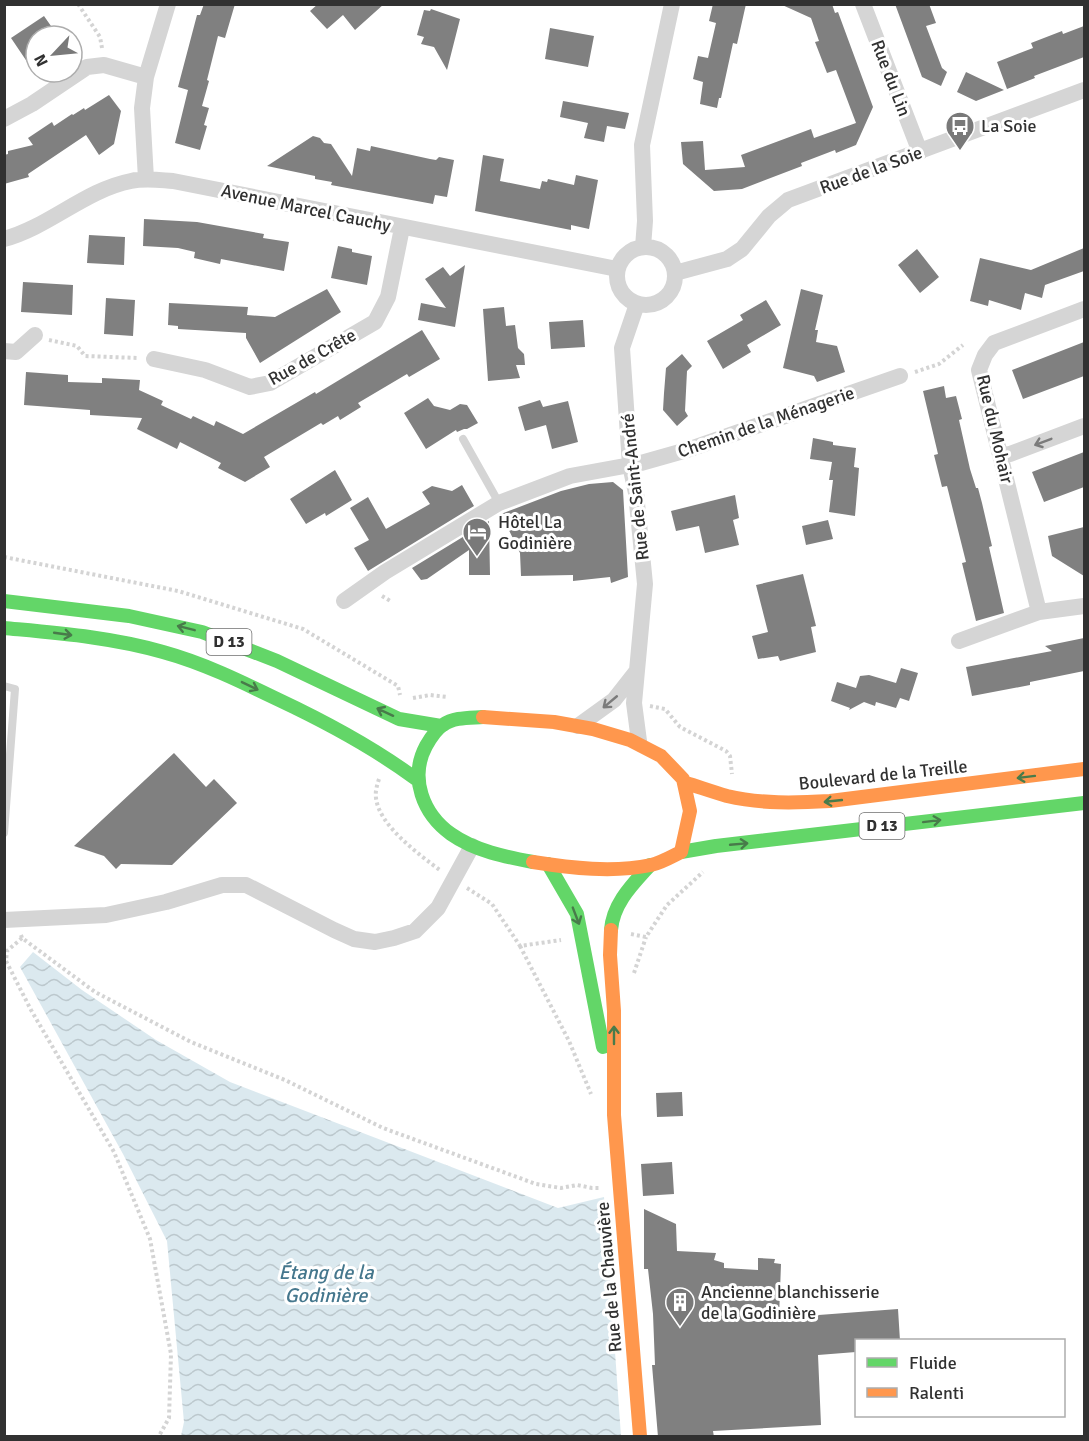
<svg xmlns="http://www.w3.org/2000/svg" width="1089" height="1441" font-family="Signika,sans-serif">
  <defs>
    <pattern id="water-waves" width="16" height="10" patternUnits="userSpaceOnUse" patternTransform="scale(1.5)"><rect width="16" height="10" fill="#dbe9ef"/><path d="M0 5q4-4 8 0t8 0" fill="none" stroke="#bcc8cd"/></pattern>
  </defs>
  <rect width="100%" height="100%" fill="#fff"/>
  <path fill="url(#water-waves)" d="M33 952 82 990 156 1040 230 1082 558 1208 604 1197 621 1436H181L184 1422 167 1241 123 1154 20 967Z"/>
  <path fill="#808080" d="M204 4H235L225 38 218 36 207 80 209 81 202 106 209 108 204 125 207 126 200 150 175 143 188 90 178 87 197 15H200Z
    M318 4H384L355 30 343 15 327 29 310 11Z
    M713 4H746L737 44 733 43 721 98H719L717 108 700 104 703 82 693 79 698 56 708 58 716 23 709 21Z
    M780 4H832L835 13 838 12 873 107 856 145 836 153 835 150 801 163 802 166 742 189 714 191 683 164 681 142 703 141 705 170 745 167 741 155 811 129 814 138 856 123 836 70 827 73 815 42 819 41 811 18Z
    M895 4H929L936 23 926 26 942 68 947 72 941 86 922 77Z
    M431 9 460 19 447 70 434 47 421 44 424 37 417 35 424 10 430 11Z
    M44 16 58 36H36V75L11 38Z
    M1084 26V57L1034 76 1035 78 1007 89 997 62 1033 48 1031 43 1062 31 1063 34Z
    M550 28 594 36 588 67 545 59Z
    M966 72 1004 90 976 101 957 92Z
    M109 95 121 111 114 144 99 155 86 135 28 174 29 177 4 184V155L8 154V151L33 145 28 138 52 122 54 126 72 114 73 115 84 108 85 110Z
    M563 101 629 113 625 129 607 126 604 142 584 138 588 123 560 117Z
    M313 136 320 138 324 143 331 144 352 176 357 148 370 151 371 146 430 159 436 160 439 157 454 160 447 197 435 195 433 204 331 185 332 182 315 179V176L267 166Z
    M483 155 504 159 500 181 540 189 542 181 547 182 548 179 574 185 576 175 598 180 589 229 571 225V230L475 211Z
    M144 219 197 222 264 234 263 238 289 242 284 271 221 259 220 264 194 258 195 252 178 248 143 246Z
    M89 235 125 237 124 265 87 263Z
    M338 246 352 249V252L372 256 367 285 331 278Z
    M1084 248V271L1045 285 1042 298 1025 293 1021 310 989 300 988 306 970 301 980 258 1031 270Z
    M917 249 939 277 920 293 898 265Z
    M465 265 455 327 418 320 421 303 446 308 425 279 443 267 450 276Z
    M23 282 73 285 72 315 21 312Z
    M327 289 341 312 260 363 246 338V333L178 329V326L168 325 169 303 248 307 247 315 275 317Z
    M801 289 823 295 815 330H818L816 342 837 346 845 372 817 382 814 376 783 368Z
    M106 298 135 300 133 336 104 334Z
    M766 300 781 325 747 345 751 352 723 369 707 341 743 320 740 315Z
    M504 307 506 326 515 325 518 348 524 354 525 365H516L520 378 488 381 483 309Z
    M583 320 585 347 551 349 549 322Z
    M422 330 440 359 409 377 407 374 358 403 361 407 340 420 338 416 323 425 321 423 264 457 270 467 245 482 218 468 221 463 180 442 177 449 137 429 142 418 90 415V410L24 405 26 372 68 375V382L102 383V378L140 380 139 390 163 401 161 405 191 419 193 416 214 426 216 421 243 434 315 392 316 394Z
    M1084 342V376L1023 399 1012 370Z
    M682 354 692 366 687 371 685 411 688 416 677 426 663 410 664 393 666 368Z
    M944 386 946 398 956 396 962 419 959 420 970 469 976 488H978L982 503 992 546 989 547 1004 613 976 621 962 563 966 562 947 486 942 487 934 455 938 454 923 391Z
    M428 398 434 406 450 410 460 404 467 405 478 423 467 429H464L457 432 456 430 426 449 404 413Z
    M540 400 543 407 568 401 578 442 552 449 546 425 525 431 518 407Z
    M813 438 833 442V445L856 448 854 467 859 468 855 516 829 512 833 480H829L832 462 810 459Z
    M1084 452V487L1044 502 1032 472Z
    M335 470 352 500 326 516 325 513 306 524 290 499Z
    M613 482 623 490 628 577 611 583 610 577 573 581V575L521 576 520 553 501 514 561 491 589 484Z
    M462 485 474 506 368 571 354 548 369 540 350 508 368 497 386 529 430 504 422 492 432 486 452 491Z
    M735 495 739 518 733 520 739 545 705 553 699 526 676 531 671 511Z
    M828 520 833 539 806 545 802 526Z
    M489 521 490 575H469V550L427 579 421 580 412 568Z
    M1084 527V576L1052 556 1048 536Z
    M803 574 816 626 811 627 816 652 780 661 778 656 758 659 752 636 768 632 756 585Z
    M1084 638V671L1030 682V685L972 696 966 667 1052 651 1045 646Z
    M901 668 918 673 909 701 900 698 896 708 876 702 875 706 864 702 849 710 850 708 831 701 837 682 856 688 860 676 869 675 896 683Z
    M174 753 206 787 214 779 237 803 172 865 121 864 116 869 104 856 74 846Z
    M682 1092 683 1116 657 1117 656 1093Z
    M672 1162 674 1194 643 1196 641 1164Z
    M644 1209 676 1224 677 1251 716 1253 714 1260 724 1263V1268L758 1270V1258L775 1259 774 1263 781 1264 779 1318 898 1309 900 1341H856V1352L818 1355 821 1425 713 1431 714 1437H658L652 1365H655L653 1314 648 1269H644Z"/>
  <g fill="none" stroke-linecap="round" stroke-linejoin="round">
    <path stroke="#d4d4d4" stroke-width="4" stroke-dasharray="3 3" stroke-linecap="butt" d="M78 4 100 37 102 48
      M49 340 77 346 85 356 138 358
      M915 372 939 364 963 345
      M4 557 178 591 303 629 398 686 400 695
      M382 596 392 602
      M413 698 430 695 447 697
      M650 706 665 709 680 727 726 751 730 756 732 774
      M379 779C377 785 375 792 376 798 379 826 420 855 441 871
      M467 888 492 904 520 946 561 940
      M631 934 646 937 667 905 703 872
      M21 935 22 938 95 992 191 1042 285 1080 383 1128 536 1184 561 1188 577 1185 592 1188H600
      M22 938 7 951 6 961 31 1010 114 1152 150 1239 171 1354 169 1418 159 1436
      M520 946 569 1041 591 1094
      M634 973 646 937"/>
    <path stroke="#d5d5d5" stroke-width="8" d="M463 439 499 503
      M4 686 15 689 4 833"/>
    <path stroke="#d5d5d5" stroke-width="16" d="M863 4 920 152
      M4 119 32 104 87 67 104 65 146 77
      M146 179 142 108 146 77 168 4
      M4 239C49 227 85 190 131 181 145 178 158 180 173 181L617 269
      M617 276a29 29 0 1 1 58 0a29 29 0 1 1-58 0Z
      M643 247 645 221 642 145 672 4
      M675 273 727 259 742 249 769 216 788 200 1084 90
      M637 304 622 348 630 465 636 493 645 584 634 703 639 741
      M4 351 16 352 35 335
      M154 359 205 370 250 387 270 383 375 322 388 297 402 228
      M1001 455 1010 454 1084 426
      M344 601 385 572 499 503 570 476 641 463 687 450 900 376
      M1039 612 979 370 985 355 994 343 1084 309
      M959 641 1039 612 1084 606
      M578 726 614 700 636 672
      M4 920 106 915 166 902 222 885H246L334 930 354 939 375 942 394 938 415 931 438 908 472 846"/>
    <path stroke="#63d668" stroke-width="14" d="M4 601 129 616 202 632 277 661 399 719 441 726
      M4 628C57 633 111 637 163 652 203 663 240 681 277 699 326 722 373 747 416 779
      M483 717C470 718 454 717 443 725 436 729 430 739 426 746 409 778 423 814 451 834 475 851 506 857 533 862
      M681 852 716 846 1084 803
      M548 864 577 914 603 1047
      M611 930C613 903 633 884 650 865"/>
    <path stroke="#ff974d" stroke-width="14" d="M483 717 554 722 593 729 630 740 661 756 683 779 690 811 681 852C671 857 661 863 651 865 613 873 571 868 533 862
      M686 783C699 787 713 792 727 796 761 804 795 803 830 801L1084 769
      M611 930 610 955 614 1011V1115L640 1436"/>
  </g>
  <defs><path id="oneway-shaft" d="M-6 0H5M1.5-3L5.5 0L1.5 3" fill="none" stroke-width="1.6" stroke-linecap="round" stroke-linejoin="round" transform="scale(1.5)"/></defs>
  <g stroke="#7b7b7b">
    <use href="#oneway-shaft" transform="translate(1043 442) rotate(159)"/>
    <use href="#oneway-shaft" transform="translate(610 702) rotate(140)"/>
  </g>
  <g stroke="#487b4a">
    <use href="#oneway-shaft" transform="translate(186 628) rotate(-166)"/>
    <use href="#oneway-shaft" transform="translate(63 634) rotate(8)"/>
    <use href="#oneway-shaft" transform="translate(250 686) rotate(26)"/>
    <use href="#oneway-shaft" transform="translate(385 712) rotate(-155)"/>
    <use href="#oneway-shaft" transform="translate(1026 777) rotate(173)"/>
    <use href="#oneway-shaft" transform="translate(833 801) rotate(174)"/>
    <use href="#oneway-shaft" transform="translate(932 821) rotate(-7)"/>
    <use href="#oneway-shaft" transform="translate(739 844) rotate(-5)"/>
    <use href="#oneway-shaft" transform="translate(576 916) rotate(69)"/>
    <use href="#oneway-shaft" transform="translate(614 1035) rotate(-90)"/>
  </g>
  <defs>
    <g id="bus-pin" transform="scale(1.5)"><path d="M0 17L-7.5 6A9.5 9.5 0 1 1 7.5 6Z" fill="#797979" stroke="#fff"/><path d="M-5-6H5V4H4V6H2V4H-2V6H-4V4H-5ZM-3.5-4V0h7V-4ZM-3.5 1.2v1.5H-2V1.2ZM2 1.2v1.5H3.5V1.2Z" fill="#fff"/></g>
    <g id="hotel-pin" transform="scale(1.5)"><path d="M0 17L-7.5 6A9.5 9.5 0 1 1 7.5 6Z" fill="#797979" stroke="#fff"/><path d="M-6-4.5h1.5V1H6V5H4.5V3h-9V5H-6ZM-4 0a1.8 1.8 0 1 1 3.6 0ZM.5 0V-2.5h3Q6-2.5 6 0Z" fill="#fff"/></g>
    <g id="building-pin" transform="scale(1.5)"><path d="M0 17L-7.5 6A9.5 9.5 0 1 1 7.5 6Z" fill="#797979" stroke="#fff"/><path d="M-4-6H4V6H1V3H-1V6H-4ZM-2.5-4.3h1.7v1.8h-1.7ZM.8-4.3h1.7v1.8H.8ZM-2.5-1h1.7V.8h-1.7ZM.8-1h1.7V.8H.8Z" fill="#fff"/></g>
  </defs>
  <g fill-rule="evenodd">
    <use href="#bus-pin" x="960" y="126"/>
    <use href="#hotel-pin" x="477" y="532"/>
    <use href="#building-pin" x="680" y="1302"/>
  </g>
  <g text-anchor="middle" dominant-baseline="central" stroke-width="6" stroke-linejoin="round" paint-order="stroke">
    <g fill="#fff" stroke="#6f6f6f" stroke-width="1.5">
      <rect x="206.5" y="629" width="45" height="26" rx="4.5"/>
      <rect x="859.5" y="813" width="45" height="26" rx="4.5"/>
    </g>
    <g font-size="16" font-weight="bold" fill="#313131">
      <text x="229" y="642">D 13</text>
      <text x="882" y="826">D 13</text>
    </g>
    <g font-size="18" fill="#313131" stroke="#fff">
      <text transform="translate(891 78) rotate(69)">Rue du Lin</text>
      <text transform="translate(871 170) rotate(-20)">Rue de la Soie</text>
      <text transform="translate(306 208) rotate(12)">Avenue Marcel Cauchy</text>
      <text transform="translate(312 357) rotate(-29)">Rue de Crête</text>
      <text transform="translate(766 422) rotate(-19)">Chemin de la Ménagerie</text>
      <text transform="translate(995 429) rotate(77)">Rue du Mohair</text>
      <text transform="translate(635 487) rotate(-96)">Rue de Saint-André</text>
      <text transform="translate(883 775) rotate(-6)">Boulevard de la Treille</text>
      <text transform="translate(609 1277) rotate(-95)">Rue de la Chauvière</text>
    </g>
    <g font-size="18" fill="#313131" stroke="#fff" text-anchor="start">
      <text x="981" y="126">La Soie</text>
      <text x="498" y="522">Hôtel La<tspan x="498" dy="21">Godinière</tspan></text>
      <text x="701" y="1292">Ancienne blanchisserie<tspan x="701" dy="21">de la Godinière</tspan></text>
    </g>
    <g font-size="20" font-style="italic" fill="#45778d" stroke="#fff">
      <text x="326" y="1272">Étang de la<tspan x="326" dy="23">Godinière</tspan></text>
    </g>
  </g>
  <rect width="1089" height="1441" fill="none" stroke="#313131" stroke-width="12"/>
  <rect x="855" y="1339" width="210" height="78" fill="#ffffff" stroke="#adadad" stroke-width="1.5"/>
  <rect x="867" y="1358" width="30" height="9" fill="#63d668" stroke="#adadad" stroke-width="1.5"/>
  <text x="909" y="1369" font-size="18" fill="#313131">Fluide</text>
  <rect x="867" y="1388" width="30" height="9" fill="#ff974d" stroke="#adadad" stroke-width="1.5"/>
  <text x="909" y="1399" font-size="18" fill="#313131">Ralenti</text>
  <g transform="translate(54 54) rotate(244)"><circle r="28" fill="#ffffff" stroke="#adadad" stroke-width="1.5"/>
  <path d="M0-4.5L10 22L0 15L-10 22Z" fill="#797979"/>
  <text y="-9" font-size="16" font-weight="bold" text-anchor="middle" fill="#313131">N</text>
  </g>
</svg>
